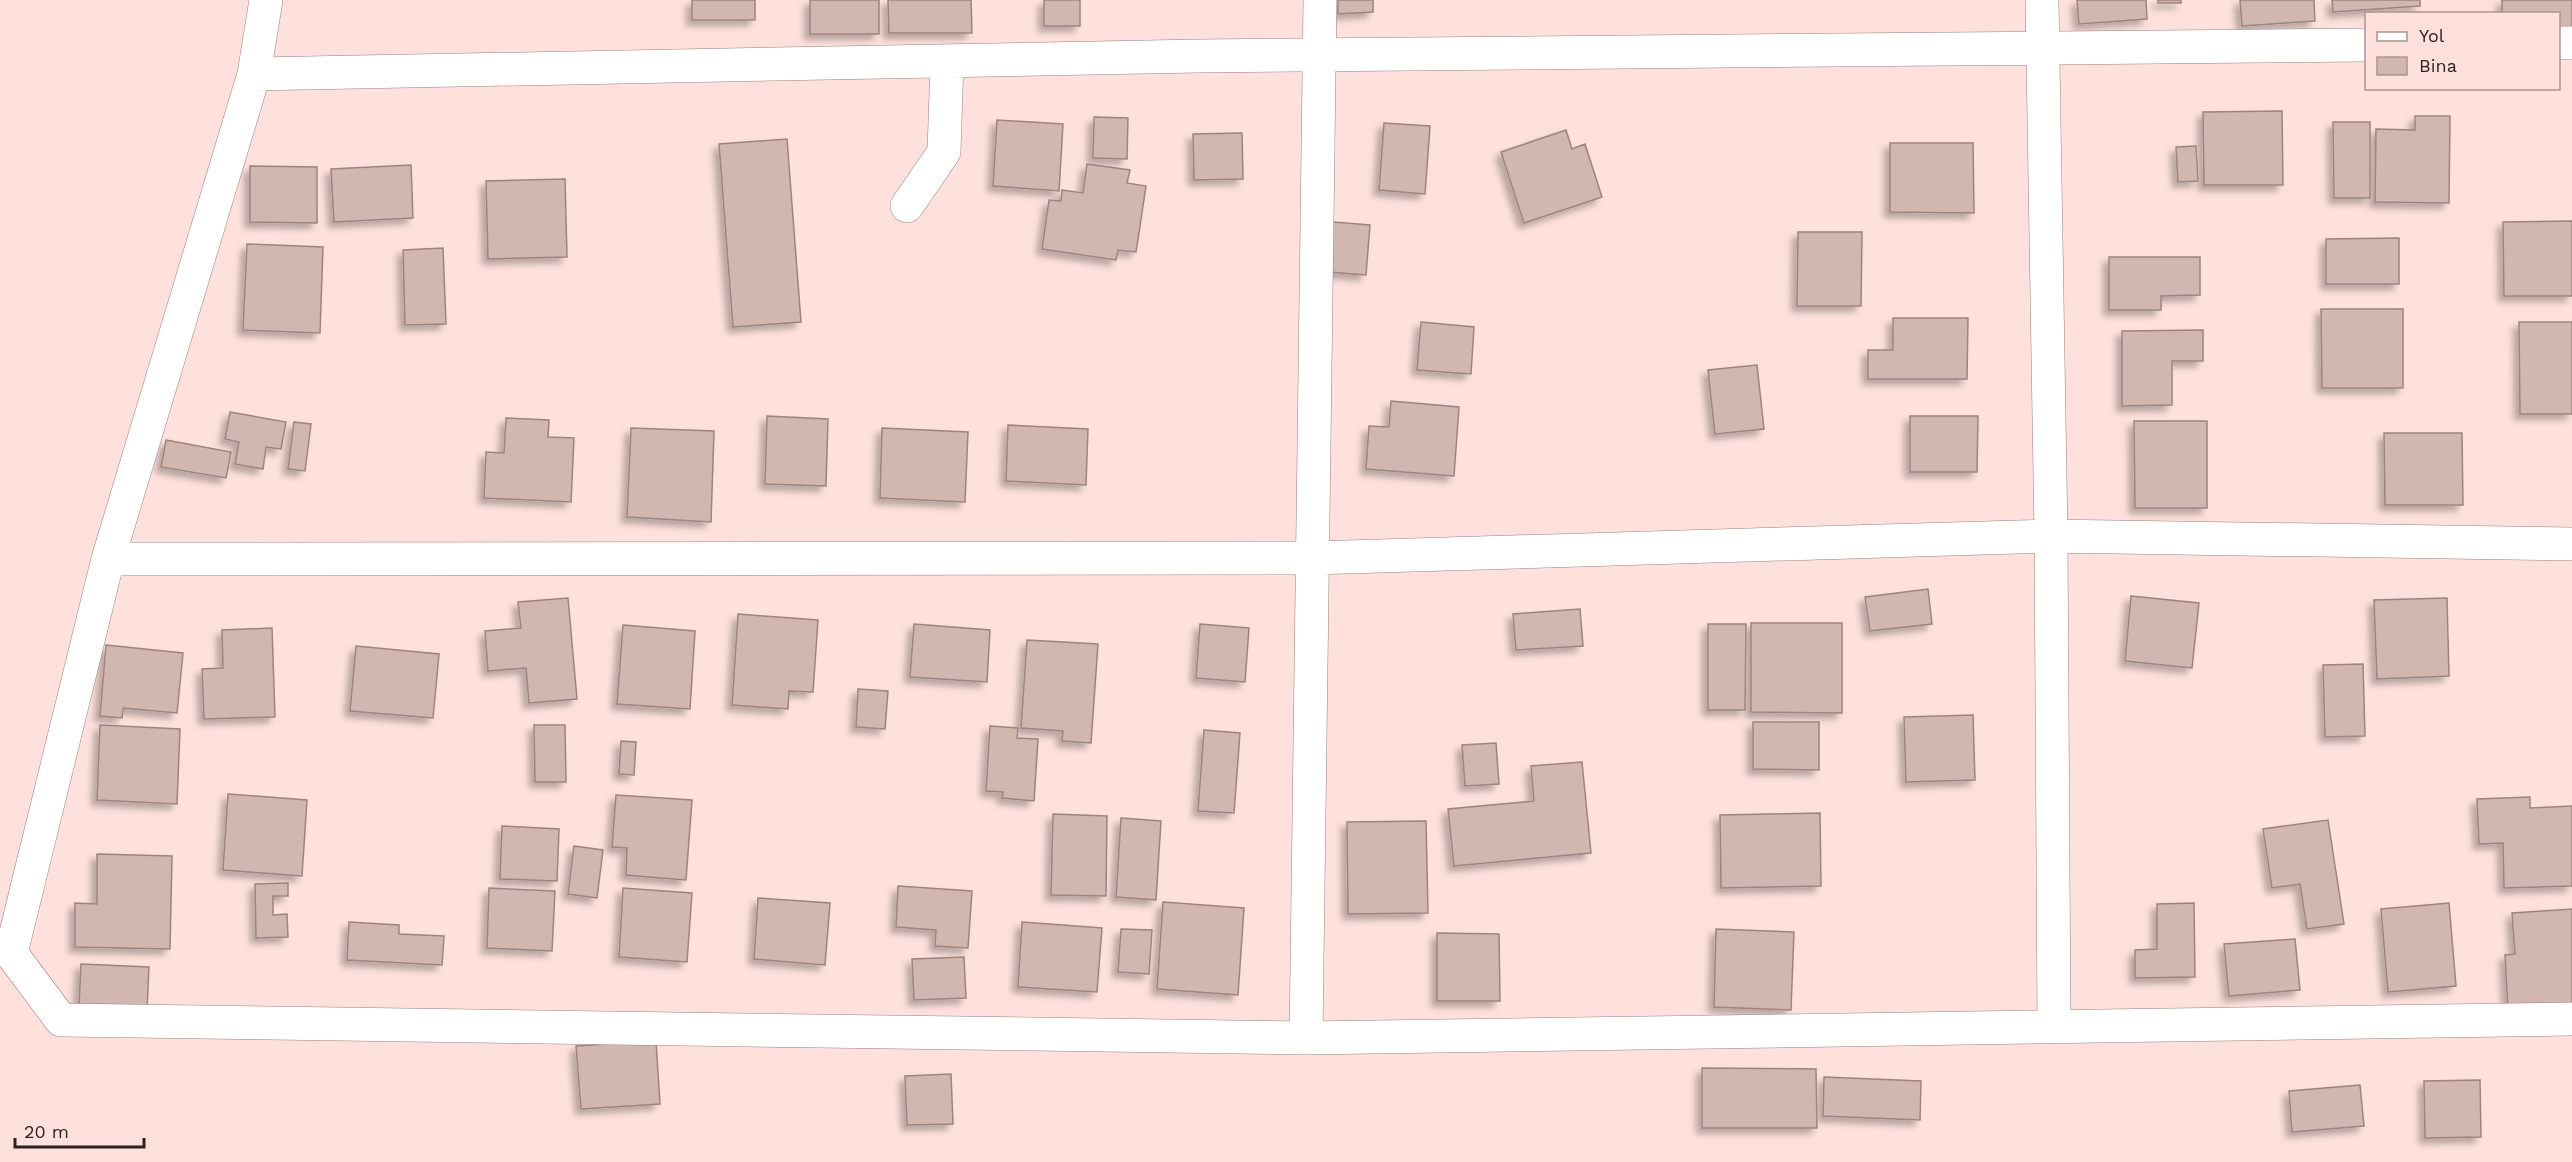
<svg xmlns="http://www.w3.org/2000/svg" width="2572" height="1162" font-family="'Work Sans',sans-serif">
  <defs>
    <filter id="shadow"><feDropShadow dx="-5.5" dy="5.5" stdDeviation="3" flood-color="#0004"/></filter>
  </defs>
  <rect width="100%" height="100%" fill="#fee1dc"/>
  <path fill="#d2b7b1" stroke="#9e847f" stroke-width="1.5" filter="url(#shadow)" d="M692 0H755V20H692Z
    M810 0H879V34H810Z
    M888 0H971L972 33H889Z
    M1044 0H1080V26H1044Z
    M1338 0H1373V12L1338 14Z
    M2077 0H2146L2147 19 2079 24Z
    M2158 0H2181V3H2158Z
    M2240 0H2314L2315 21 2242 26Z
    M2332 0H2420V6L2333 12Z
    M2502 0H2572V35H2558V14H2502Z
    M2282 111 2283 185H2204L2203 112Z
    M2415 116H2450L2449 203 2375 202 2376 129 2415 130Z
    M1094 117 1128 118 1127 159 1093 158Z
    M997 120 1063 124 1059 191 993 186Z
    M2333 122H2370V198H2334Z
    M1384 123 1430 126 1425 194 1379 190Z
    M1566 130 1572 149 1585 144 1602 197 1524 223 1501 152Z
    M1242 133 1243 179 1194 180 1193 134Z
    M787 139 801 322 733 327 719 144Z
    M1890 143H1973L1974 213 1890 212Z
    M2196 146 2198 181 2178 182 2176 147Z
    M1087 164 1130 170 1127 183 1146 186 1136 252 1118 250 1116 260 1042 249 1049 200 1061 201 1062 190 1083 193Z
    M411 165 413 218 334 222 331 169Z
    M250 166 317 167V223L250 222Z
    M565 179 567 257 488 259 486 181Z
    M2572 221V296H2504L2503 222Z
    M1333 222 1370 225 1366 275 1329 272Z
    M1798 232H1862L1861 306H1797Z
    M2399 238V284H2326V239Z
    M247 244 323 247 320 333 243 330Z
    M443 248 446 324 405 325 403 250Z
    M2109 257H2200V295L2161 296V310H2109Z
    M2321 309H2403V388H2322Z
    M1893 318H1968L1967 379H1868V350H1893Z
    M1421 322 1474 327 1471 374 1417 370Z
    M2519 322H2572V414H2520Z
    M2203 330V361H2172V405L2122 406V331Z
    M1757 365 1764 429 1715 434 1708 370Z
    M1391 401 1459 407 1454 476 1366 469 1369 426 1389 427Z
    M230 412 286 422 281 449 266 447 263 469 235 464 239 442 225 439Z
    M767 416 828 419 826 486 765 484Z
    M1910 416H1978L1977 472H1910Z
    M506 418 549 420 548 437 574 438 571 502 484 498 486 452 504 453Z
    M2134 421H2207V508H2135Z
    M294 422 311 424 305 471 288 469Z
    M1008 425 1088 429 1086 485 1006 481Z
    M631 428 714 431 711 522 627 517Z
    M882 428 968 432 965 502 880 498Z
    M2384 433H2462L2463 505H2385Z
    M166 440 231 452 226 478 161 467Z
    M1928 589 1932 624 1870 631 1865 597Z
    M2131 596 2199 603 2192 668 2125 661Z
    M568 598 577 699 529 703 526 668 488 671 485 631 521 628 518 602Z
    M2447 598 2449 676 2377 679 2374 600Z
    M1580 609 1583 646 1516 650 1513 614Z
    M738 614 818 620 813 692 789 691 788 709 732 705Z
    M1751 623H1842V713L1751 712Z
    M914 624 990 630 987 682 910 677Z
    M1200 624 1249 628 1245 682 1196 678Z
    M1708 624H1746L1745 710H1708Z
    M623 625 695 631 690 709 617 704Z
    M272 628 275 717 204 719 202 669 223 668 222 630Z
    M1027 640 1098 644 1091 743 1062 741 1063 731 1021 728Z
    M106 645 183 653 177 713 123 708 122 718 100 716Z
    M356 646 439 654 433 718 350 711Z
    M2363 664 2365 736 2325 737 2323 665Z
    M858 689 888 691 885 729 856 727Z
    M1973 715 1975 780 1906 782 1904 717Z
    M1753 722H1819V770L1753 769Z
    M100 725 180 729 177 804 97 800Z
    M534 725H565L566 782H535Z
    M990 726 1018 728 1017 738 1038 739 1034 801 1002 798 1003 792 986 791Z
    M1204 730 1240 733 1234 813 1198 811Z
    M621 741 636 742 634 775 619 774Z
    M1496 743 1499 784 1465 786 1462 745Z
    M1582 762 1591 853 1454 866 1448 809 1534 801 1531 766Z
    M228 794 307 800 302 876 223 870Z
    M616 795 692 800 686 880 626 875 627 848 612 847Z
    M2530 797V808L2572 806V886L2504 888 2503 843 2479 844 2477 799Z
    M1820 813 1821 886 1721 888 1720 815Z
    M1053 814 1107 816 1106 896 1051 895Z
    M1121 818 1161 821 1156 900 1116 897Z
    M2328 820 2344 924 2307 929 2300 884 2272 888 2263 829Z
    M1426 821 1428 913 1348 914 1347 822Z
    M502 826 559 829 557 881 500 879Z
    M574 846 603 850 597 898 568 894Z
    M97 854 172 856 170 949 75 947V903L97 904Z
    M288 883V896H273V915L287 914 288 937 256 938 255 884Z
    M898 886 972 891 968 948 935 946 936 930 896 927Z
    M489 888 555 891 552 951 487 948Z
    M623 888 692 893 687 962 619 957Z
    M758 898 830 903 825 965 754 959Z
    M1163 902 1244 908 1238 995 1157 989Z
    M2194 903 2195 977 2135 978V950L2157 949V904Z
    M2449 903 2456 986 2388 992 2381 909Z
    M2572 909V1007L2508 1011 2505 955 2515 954 2512 913Z
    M349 922 399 925V934L444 936 442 965 347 960Z
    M1022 922 1102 928 1097 992 1018 987Z
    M1121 929 1152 930 1149 974 1118 972Z
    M1716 929 1794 932 1791 1010 1714 1007Z
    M1437 933 1499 934 1500 1001H1437Z
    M2295 939 2300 990 2229 996 2224 944Z
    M964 957 966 998 914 1000 912 959Z
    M81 964 149 967 147 1010 79 1006Z
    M656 1041 660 1104 581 1109 576 1046Z
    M1702 1068 1816 1069 1817 1128H1702Z
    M951 1074 953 1124 907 1125 905 1076Z
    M1824 1077 1921 1081 1920 1120 1823 1116Z
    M2480 1080 2481 1137 2425 1138 2424 1081Z
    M2360 1085 2364 1126 2292 1132 2289 1091Z"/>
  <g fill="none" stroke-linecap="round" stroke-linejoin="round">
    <g stroke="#997f7a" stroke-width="34">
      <path id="minor" d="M266 0 254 74 108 559 11 953 61 1020 1306 1038 1320 0
        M2042 0 2051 536 2054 1026
        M2558 43H2572
        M254 74 1198 56 2366 45
        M907 206 944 152 947 61
        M108 559 1312 558 2051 536 2572 544
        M1306 1038 2572 1019"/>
    </g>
    <use href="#minor" stroke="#fff" stroke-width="33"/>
  </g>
  <rect x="2365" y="12" width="195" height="78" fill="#fee1dc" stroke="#aa9591" stroke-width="1.5"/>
  <rect x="2377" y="32" width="30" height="9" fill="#ffffff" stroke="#aa9591" stroke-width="1.5"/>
  <text x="2419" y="42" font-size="18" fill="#2c2220">Yol</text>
  <rect x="2377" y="57" width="30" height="18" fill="#d2b7b1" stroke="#aa9591" stroke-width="1.5"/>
  <text x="2419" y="72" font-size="18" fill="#2c2220">Bina</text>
  <path d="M15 1138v9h129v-9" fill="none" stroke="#2c2220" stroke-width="3"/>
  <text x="24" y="1138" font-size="18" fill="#2c2220" stroke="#fee1dc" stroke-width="4.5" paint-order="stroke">20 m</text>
</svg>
